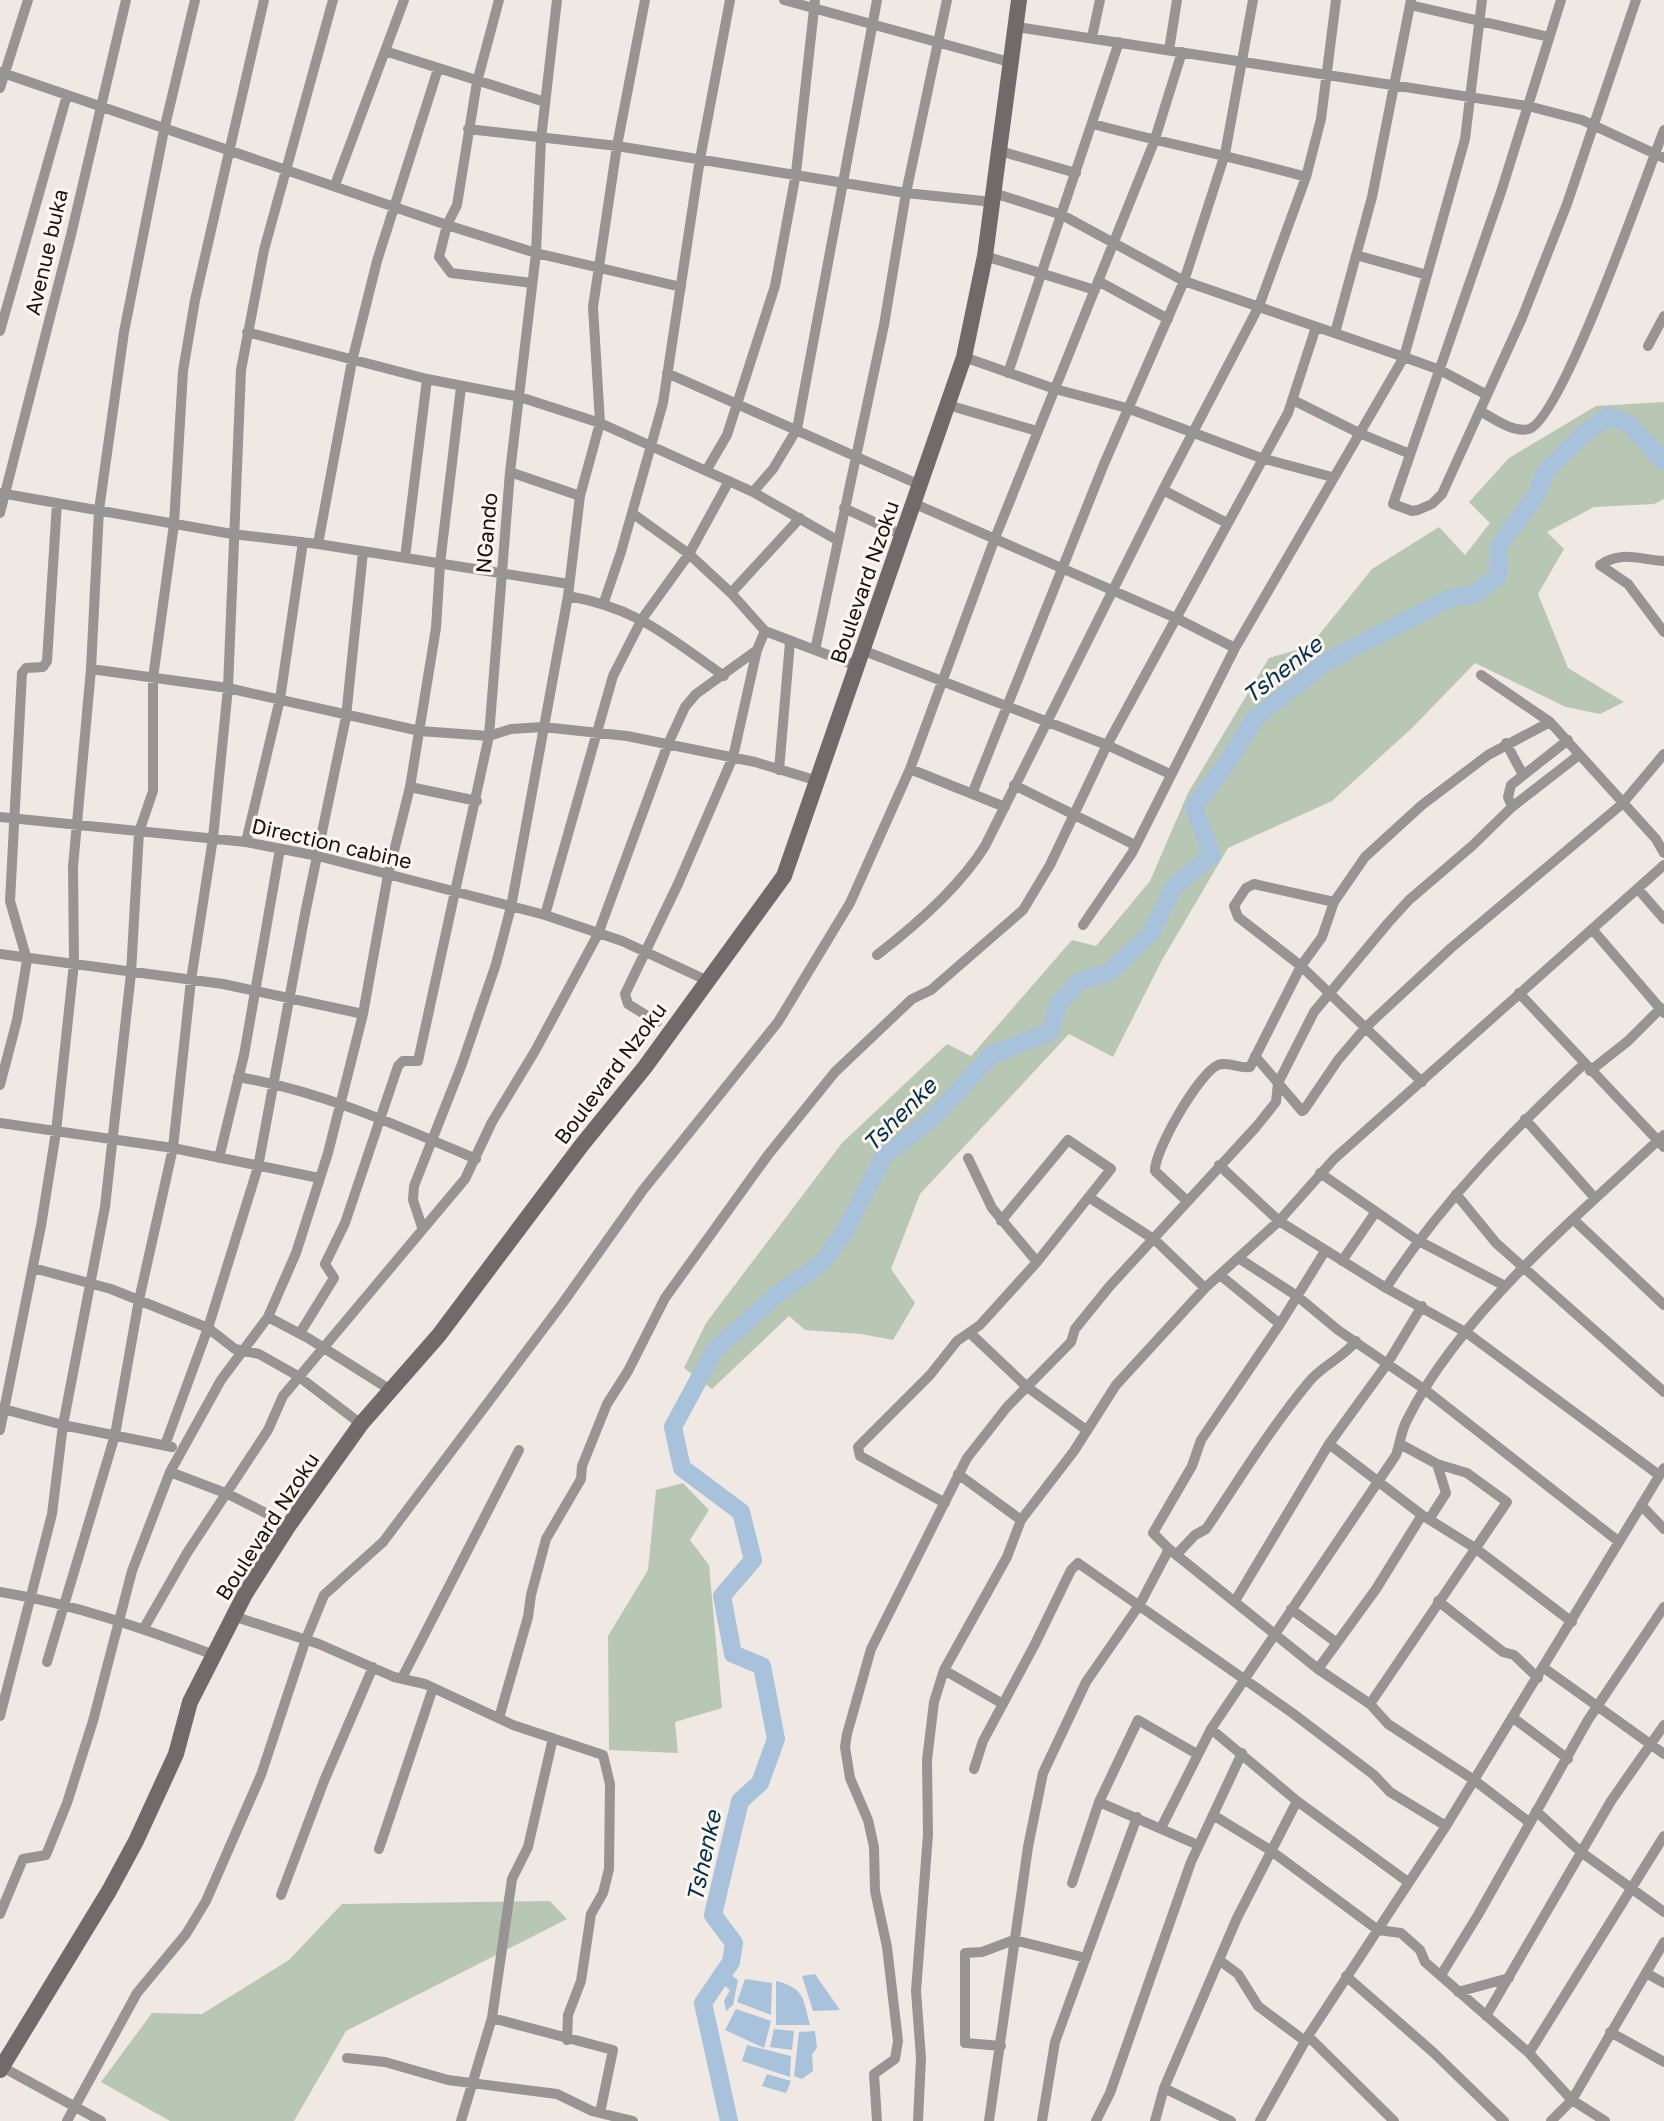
<svg xmlns="http://www.w3.org/2000/svg" width="1664" height="2121" font-family="'Golos Text',sans-serif">
  <rect width="100%" height="100%" fill="#f0e9e3"/>
  <path fill="#b7c7b3" d="M1664 402V499L1654 504 1594 507 1547 532 1564 549 1538 594 1568 668 1624 702 1600 714 1566 707 1475 663 1412 728 1332 801 1228 848 1162 960 1113 1057 1069 1034 920 1194 891 1269 915 1303 893 1340 861 1334 805 1330 789 1316 712 1389 684 1368 706 1323 842 1143 947 1044 971 1056 1072 940 1096 946 1150 881 1188 793 1269 658 1310 646 1372 569 1439 527 1465 555 1490 523 1469 502 1509 458 1596 406Z
    M683 1483 709 1510 690 1540 709 1565 722 1708 675 1722 678 1753 609 1750 608 1636 648 1570 656 1490Z
    M550 1901 567 1919 346 2031 294 2121H170L101 2082 152 2013 202 2014 289 1960 342 1904Z"/>
  <path fill="#a7c2da" d="M815 1974 840 2010 813 2011 802 1976Z
    M731 1975 738 1980 733 2005 726 2011 724 2001 730 1990 723 1984Z
    M745 1979 772 1983 771 2015 737 2002Z
    M776 1981C805 1988 803 1999 810 2025H776Z
    M736 2009 771 2021 764 2048 725 2030Z
    M774 2029 794 2031 792 2050 770 2047Z
    M815 2031 817 2048 812 2054 813 2071 802 2079 794 2076 799 2032Z
    M747 2045 791 2056 790 2077 742 2061Z
    M767 2074 791 2081 786 2093 762 2086Z"/>
  <g fill="none" stroke-linecap="round" stroke-linejoin="round">
    <path stroke="#a7c2da" stroke-width="18" d="M729 2121 703 2003 731 1962 734 1943 713 1915 740 1801 760 1783 776 1739 762 1666 733 1654 722 1596 753 1560 741 1512 682 1468 673 1427 714 1351 775 1296 822 1263 843 1234 885 1155 934 1117 991 1055 1050 1032 1058 1004 1079 982 1111 971 1151 933 1174 887 1212 855 1194 807 1233 754 1255 718 1326 662 1450 598 1473 595 1498 576 1499 546 1537 494 1546 471 1581 436 1609 416 1630 425 1664 462"/>
    <path stroke="#989494" stroke-width="10" d="M499 0 477 82 457 205 447 225 439 257 451 273 532 283
      M784 0 1013 63
      M1561 0 1501 192 1393 504 1412 511 1418 510 1432 504 1442 494 1522 318 1567 204 1636 0
      M1410 5 1549 37
      M1017 27 1528 106 1582 120 1664 158
      M1092 37 1100 0
      M1169 50 1177 0
      M385 51 545 102
      M0 72 447 225 536 253 681 287
      M0 88 28 0
      M1093 124C1163 143 1235 157 1306 177
      M468 129 617 146 906 193 993 202
      M1000 151 1076 173
      M335 185 404 0
      M994 193 1062 215 1184 281 1404 357 1440 370 1487 395
      M1356 255 1427 275
      M985 256 1095 290
      M1098 281 1168 319
      M0 331 67 95
      M247 332 427 379 520 397 600 423 753 492 837 540
      M1335 333 1372 197 1411 0
      M1648 346 1664 316
      M964 357 1055 389 1127 408 1261 458 1332 477
      M667 373 920 485
      M1008 373 1119 42
      M1293 400 1359 433 1410 454
      M948 405 1037 431
      M1480 411C1493 418 1513 433 1529 429 1562 419 1647 173 1664 130
      M706 471 727 435 775 286 796 173 815 0
      M510 472 580 496
      M1163 490 1227 523
      M753 492 773 469 797 429 877 0
      M0 493 232 534 318 544 569 584
      M913 503 1178 619 1235 648
      M844 508 902 535
      M0 513 71 235 126 0
      M632 513 689 554 731 593 765 631 857 666
      M318 544 352 361 377 261 438 69
      M405 558 427 379
      M1664 561C1641 560 1621 550 1600 565L1628 584 1664 632
      M731 593 800 518
      M568 596C638 608 668 637 724 676
      M604 602 621 552 663 403 700 159 730 0
      M815 650 884 325 906 193 947 0
      M862 650 1107 745 1170 774
      M91 669 228 688 420 731 489 736 511 729 543 727 627 736 755 762 818 781
      M1481 675 1550 722 1656 839 1664 853
      M1506 743 1523 775
      M910 769 1005 807
      M779 770 790 642
      M1014 785 1135 845
      M410 787 477 801
      M972 794 1104 464 1184 281 1225 154 1253 0
      M1512 807 1508 797 1511 785 1568 740
      M0 817 246 842 318 856 545 915 622 941 706 980
      M246 842 280 699 303 542
      M1638 889 1664 919
      M1334 902 1254 884 1246 888 1234 906 1238 917 1301 966 1422 1082
      M545 915 613 676 642 619 689 554 729 481
      M1083 925 1132 853 1235 648 1404 357 1465 139 1482 0
      M1592 929 1664 1013
      M0 954 223 984 363 1014
      M877 955C916 925 959 888 985 846L1166 484 1259 306 1306 177 1321 119 1336 0
      M1519 993 1664 1147
      M657 1022 628 1004 625 994 678 884 733 757 757 650 765 631
      M1255 1056 1302 1111 1304 1110 1338 1060 1366 1027 1451 948 1622 804 1664 754
      M1590 1071 1628 1041 1661 1008
      M238 1077C321 1091 399 1126 476 1159
      M0 1085 17 1020 27 960 10 901 22 673 26 668 43 667 47 661 57 503
      M1525 1119 1594 1197
      M0 1123 173 1148 319 1178
      M1664 1135 1573 1219 1664 1305
      M219 1158 244 1055 280 849
      M968 1158 992 1208 1037 1262
      M1219 1165 1279 1221 1386 1288 1467 1333 1659 1475
      M1320 1173 1417 1240 1505 1286
      M1456 1194 1496 1243 1664 1392
      M1090 1198 1155 1240 1205 1288
      M1187 1201 1155 1171C1154 1151 1199 1073 1218 1065 1229 1061 1239 1069 1250 1067L1301 966 1322 937 1334 902 1365 857 1422 805 1488 755 1550 722
      M422 1227 413 1200 414 1186 462 1064 496 964 511 907 568 596 580 496 600 423 593 307 617 146 645 0
      M1240 1259 1297 1296 1338 1330 1424 1389 1618 1541
      M1342 1261 1375 1213
      M33 1268 111 1289 208 1328 235 1349 259 1354 298 1376 361 1424
      M1220 1275 1280 1324
      M1386 1288C1441 1203 1510 1133 1584 1064
      M268 1317 308 1338 389 1389
      M300 1333 334 1278 325 1264 345 1223 398 1066 403 1061H418L489 736 510 472 536 253 541 139 557 0
      M970 1333 1027 1387 1085 1429
      M0 1408 63 1425 172 1447
      M0 1430 41 1226 56 1132 74 963 73 867 91 669 99 510 124 332 164 130 195 0
      M1329 1444 1422 1515 1475 1548 1572 1622
      M165 1445 208 1328 258 1167 305 914 346 717 363 552
      M170 1472 228 1494 289 1525
      M958 1474 1021 1520
      M945 1503 860 1456 858 1447 930 1375 957 1341 980 1325 1037 1262 1111 1169 1068 1140 1001 1221
      M1641 1505 1664 1529
      M1430 1518 1446 1493 1437 1464
      M1169 1549 1153 1533 1192 1466 1201 1440 1280 1324 1325 1251
      M1177 1554 1195 1535 1206 1529C1239 1480 1270 1429 1308 1383 1322 1365 1342 1359 1356 1341
      M0 1592C74 1604 145 1629 214 1655
      M1235 1601 1329 1444 1387 1364 1422 1306
      M1438 1601 1503 1652 1514 1655 1538 1678
      M1291 1609 1337 1643
      M233 1616 319 1644 394 1677 425 1684 513 1725 603 1755 610 1784 609 1869 603 1893 591 1914 581 1981 568 2015 567 2040
      M144 1628 187 1553 268 1430 283 1396 465 1179 492 1122 535 1051 598 934 668 744 685 707 696 694 757 650
      M47 1662 115 1435 139 1300 173 1148 191 980 213 838 228 688 241 370 264 250 333 0
      M1544 1668 1664 1754
      M1318 1669 1376 1589 1422 1515
      M944 1670 1003 1704
      M402 1678 519 1450
      M1370 1704 1507 1502 1467 1473 1437 1464 1400 1444
      M0 1716 52 1514 63 1425 105 1207 131 973 139 832 153 791V678L174 524 183 371 195 300 264 0
      M1512 1717 1568 1759
      M499 1718 528 1617 531 1595 546 1539 581 1479 582 1466 607 1404 628 1371 665 1298 768 1155 835 1072 912 999 931 990 1023 910 1050 865 1107 745 1288 413 1316 327
      M1211 1729 1297 1801 1408 1882
      M1197 1754 1138 1720 1099 1802 1198 1845
      M974 1769 983 1741 1034 1646 1071 1570 1078 1563 1291 1712 1374 1775 1390 1792 1446 1826
      M1536 1811 1581 1852 1664 1912
      M1213 1815 1270 1850 1378 1930 1401 1933 1420 1950 1425 1962 1529 2053 1572 2100 1605 2121
      M1161 1828 1211 1729 1396 1455C1400 1444 1401 1431 1407 1420 1442 1349 1516 1272 1573 1219
      M379 1849 433 1688
      M1072 1883 1099 1802
      M281 1895 324 1781 373 1667
      M0 1914 23 1859 46 1855 67 1803 93 1721 132 1571 170 1472 221 1380 268 1317 296 1253 328 1153 363 1014 388 875 410 787 436 628 440 564 461 387
      M1219 1960 1238 1974 1258 2006 1305 2041
      M1646 1973 1664 1983
      M1441 1975 1478 1915 1588 1720 1664 1607
      M1346 1976 1434 2053 1504 2121
      M1458 1992 1509 1978
      M1486 2016 1611 1801 1664 1725
      M492 2018 613 2050 600 2113
      M1610 2032 1664 2062
      M1308 2036 1394 2121
      M1001 2046 965 2043V1953L982 1952 1014 1940 1086 1958
      M1529 2053 1664 1836
      M347 2058 385 2062 448 2080 557 2094 592 2111 633 2121
      M2 2067 101 2121
      M1164 2088 1231 2121
      M67 2121 137 1993 186 1934 206 1901 261 1775 306 1639 324 1595 383 1542 562 1304 643 1190 778 1022 850 903 910 769 995 538 1154 142 1182 52
      M461 2121 492 2018 512 1879 528 1847 553 1738
      M877 2121 874 2074 895 2059 898 2041 887 1947 875 1891 874 1847 868 1820 850 1778 845 1747 847 1734 871 1649 967 1458 1007 1407 1071 1342 1075 1329 1109 1287 1256 1127 1276 1102 1278 1083 1314 1012 1388 923 1409 900 1472 846 1512 807 1579 755
      M918 2121 921 2058 916 1991 928 1834 927 1760 934 1702 944 1670 1007 1557 1021 1520 1074 1451 1116 1385 1205 1288 1279 1221 1334 1159 1664 865
      M989 2121 1028 1847 1043 1773 1086 1682 1140 1604 1169 1549 1318 1669 1370 1704 1388 1724 1474 1780 1529 1822
      M1042 2121 1055 2042 1137 1817
      M1096 2121 1110 2093 1191 1862 1242 1753
      M1155 2121 1164 2088 1237 1918 1297 1801
      M1260 2121 1308 2036 1446 1826 1664 1468
      M1551 2121 1572 2100 1664 1942"/>
    <path stroke="#706a6b" stroke-width="16" d="M0 2070 109 1891 136 1841 176 1754 190 1702 245 1594 289 1525 361 1424 439 1335 581 1146 645 1067 784 876 964 357 985 256 1019 0"/>
  </g>
  <g text-anchor="middle" dominant-baseline="central" stroke-width="6" stroke-linejoin="round" paint-order="stroke">
    <g font-size="21" fill="#161311" stroke="#fdf7f0">
      <text transform="translate(46 252) rotate(-77)">Avenue buka</text>
      <text transform="translate(486 533) rotate(-85)">NGando</text>
      <text transform="translate(864 582) rotate(-71)">Boulevard Nzoku</text>
      <text transform="translate(332 843) rotate(13)">Direction cabine</text>
      <text transform="translate(610 1073) rotate(-53)">Boulevard Nzoku</text>
      <text transform="translate(267 1526) rotate(-57)">Boulevard Nzoku</text>
    </g>
    <g font-size="23" font-style="italic" fill="#002f4f" stroke="#fdf7f0">
      <text transform="translate(1282 669) rotate(-38)">Tshenke</text>
      <text transform="translate(899 1114) rotate(-45)">Tshenke</text>
      <text transform="translate(703 1856) rotate(-78)">Tshenke</text>
    </g>
  </g>
</svg>
